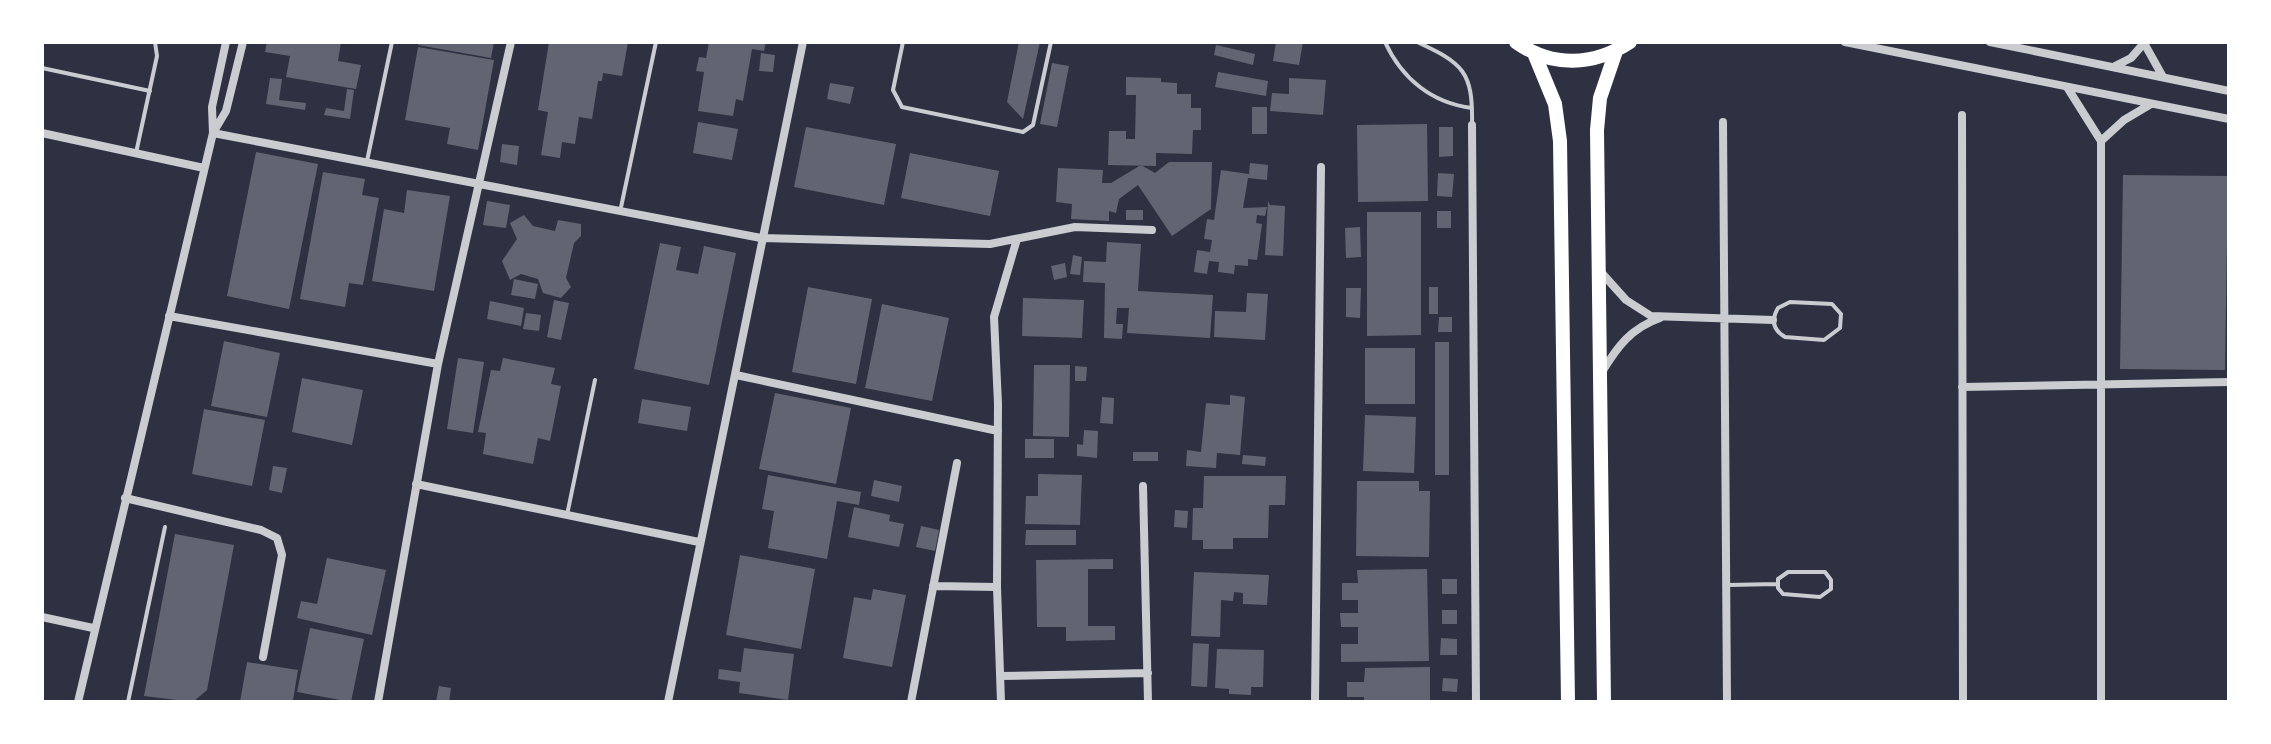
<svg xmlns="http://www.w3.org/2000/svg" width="2271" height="744" font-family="'Archivo Narrow',sans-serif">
  <rect width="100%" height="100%" fill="#2d3142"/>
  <path fill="#626471" d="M267 42H341L338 61 361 65 356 89 286 77 290 56 265 52Z
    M418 42H494L491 58 418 45Z
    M549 42H628L622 76 603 73 602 81H598L592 119 579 117 575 144 562 142 560 158 541 155 548 112 538 110Z
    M709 42H766L764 51 752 49 743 101 736 99 733 116 698 111 704 72 696 71 699 57 706 58Z
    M1019 42H1040L1023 119 1007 102Z
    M1276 42H1303L1299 65 1273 61Z
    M1216 45 1255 54 1253 65 1214 55Z
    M418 47 494 60 478 150 447 144 450 128 405 120Z
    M761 53 775 55 773 72 759 71Z
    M1052 63 1069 66 1057 127 1040 124Z
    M1218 72 1268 81 1266 96 1215 87Z
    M1126 77 1161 78V82L1177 83V94H1191V108H1201V130H1193L1192 154 1156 153V166L1108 165 1109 131H1126V139H1135L1136 95H1126Z
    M270 78 282 79 279 100 306 103 305 110 266 104Z
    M1289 78 1326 80 1323 115 1270 111 1272 93 1289 94Z
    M830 83 854 87 850 104 827 99Z
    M347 89 354 90 350 119 324 115 326 108 344 111Z
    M1252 107H1267V134H1252Z
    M698 122 738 129 732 160 693 153Z
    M1427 124 1428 201 1358 202 1357 125Z
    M806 127 896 144 884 205 794 187Z
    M1439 127H1453V156L1439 157Z
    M502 144 519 146 517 165 500 162Z
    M256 152 318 164 289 309 227 296Z
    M910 153 999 171 990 216 901 198Z
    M1169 162H1212L1211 209 1172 236 1138 185 1119 199 1116 213 1109 211V221L1071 219 1072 204 1056 202 1058 168 1103 170 1102 183H1111L1141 165 1155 173Z
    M1250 163 1268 165 1267 180 1248 178 1243 208 1267 207 1265 216 1257 215 1256 223 1262 224 1257 260 1248 259V266L1235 265 1234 274 1218 272 1219 262 1209 261 1207 274 1194 272 1197 250 1210 252 1212 240 1204 239 1207 219 1214 220 1221 170 1249 174Z
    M323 172 365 179 362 195 379 198 363 285 349 283 345 307 300 299Z
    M1438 173 1454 174 1452 197 1437 196Z
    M2123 175 2228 176 2225 370 2120 369Z
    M407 190 450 196 434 291 372 281 384 209 404 213Z
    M487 201 510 205 506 228 483 225Z
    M1268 201 1270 205 1285 206 1283 256 1265 255Z
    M1126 210H1143V220H1126Z
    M1437 211H1451V228H1437Z
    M1367 212H1421V335L1367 336Z
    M524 215 533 226 555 231 558 220 581 224V236L574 243 566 278 571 287 561 298 543 293 538 279 521 274 510 280 502 261 517 239 510 223Z
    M1360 227 1361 257 1346 258 1345 228Z
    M1107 242 1141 244 1138 291 1213 295 1210 338 1127 333 1129 308H1117L1116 324H1123L1122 339 1104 338 1105 283 1083 282 1084 261 1106 262Z
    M660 243 681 247 676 270 698 274 704 246 736 253 709 385 634 369Z
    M1073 255 1082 257 1080 275 1070 274Z
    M1065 263 1067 277 1054 280 1051 266Z
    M514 279 538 284 535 299 511 295Z
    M808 287 872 299 856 384 792 372Z
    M1429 287H1438V314H1429Z
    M1346 288H1361L1360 318 1346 317Z
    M1247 293 1268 294 1265 340 1214 337 1215 311 1246 312Z
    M1023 298 1084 300 1082 338 1022 336Z
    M554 300 569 303 561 340 547 337Z
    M490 301 524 308 521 326 487 319Z
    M882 304 949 318 932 401 865 388Z
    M526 313 541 315 539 331 523 329Z
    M1439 317H1452V332H1438Z
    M224 341 280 353 267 417 211 406Z
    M1435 342H1449V475H1435Z
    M1365 348H1415V404H1365Z
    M458 358 484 362 473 433 447 429Z
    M503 358 555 368 551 384 561 386 550 441 538 438 533 464 483 454 486 433 478 432 491 370 500 371Z
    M1034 365H1070L1069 437 1033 436Z
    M1075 366 1087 367 1086 381H1075Z
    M302 378 363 390 352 445 292 432Z
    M775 393 851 408 836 484 759 469Z
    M1230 395 1245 397 1240 455 1217 453 1216 468 1186 466 1187 450 1201 452 1206 403 1230 405Z
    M1102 397 1114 398 1113 424 1100 423Z
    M642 399 691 407 687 431 638 423Z
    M204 409 265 420 252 486 192 474Z
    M1365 415 1416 417 1414 473 1363 471Z
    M1084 430 1098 431 1097 458 1077 456V444L1083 445Z
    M1025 439H1054V458H1025Z
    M1133 452H1158V461H1133Z
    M1243 455 1266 457 1265 466 1242 464Z
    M273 466 287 468 282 493 269 490Z
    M1038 474 1082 475 1080 525 1025 524 1026 496H1038Z
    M768 475 861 492 859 505 837 501 827 559 768 548 774 511 762 509Z
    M1204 476H1286L1285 505H1269L1268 538H1233V549H1203V540H1192L1193 508H1203Z
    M874 480 902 486 899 502 871 496Z
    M1357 481H1419V491H1430L1429 557 1356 556Z
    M854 507 890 515 889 521 904 524 899 547 848 537Z
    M1175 510 1188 511 1187 528 1174 527Z
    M921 526 939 530 935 551 916 547Z
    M1026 530H1076V545H1025Z
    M175 534 234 545 207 690 193 702 144 696Z
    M740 555 815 569 801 649 726 635Z
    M327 558 386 570 372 635 297 618 301 601 317 604Z
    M1113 559V569H1088V626H1115V640L1066 641V627H1037L1036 560Z
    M1427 569 1429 661 1341 662V644H1358V627H1341L1340 613H1358V600H1342V583H1358L1357 570Z
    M1194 572 1269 575 1267 605 1243 604V593L1234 592 1233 601 1221 600 1220 637 1191 636Z
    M1442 579H1457V594H1442Z
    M873 589 906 595 892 667 843 658 854 597 871 600Z
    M1442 610H1457V624H1442Z
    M310 628 364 639 351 702 297 692Z
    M1441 638 1457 639V655H1440Z
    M1193 643 1209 644 1207 687 1191 686Z
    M744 648 794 654 788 700 739 693 740 682 718 679 719 669 741 672Z
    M1217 649 1264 650 1263 687H1251V695L1229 694V689L1215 688Z
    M247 662 298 670 293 700 240 702Z
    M1430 667V702H1364V697H1347V682H1364L1365 668Z
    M1443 678 1458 679 1457 692 1442 691Z
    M439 686 451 688 449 702H436Z"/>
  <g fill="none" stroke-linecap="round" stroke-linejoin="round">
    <path stroke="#fff" stroke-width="3" d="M1342 42H1357"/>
    <path stroke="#caccd0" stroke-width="4" d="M903 42 893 90 902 107 1023 132 1033 125 1051 42
      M1385 42C1402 79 1432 103 1472 108
      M1417 42C1463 63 1473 72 1472 123
      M42 68 150 91
      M136 153 157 56 155 42
      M367 161 392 42
      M620 212 656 42
      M1790 302 1832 304 1841 314 1840 328 1824 340 1785 337C1773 330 1771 320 1778 308Z
      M567 515 595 380
      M1788 572H1825L1831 580V589L1820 597 1783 594 1778 588V579Z
      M1728 585 1777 584
      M128 702 165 527"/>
    <path stroke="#caccd0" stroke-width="8" d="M1845 42 2229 119
      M1990 42 2229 91
      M2144 43 2163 77
      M2115 66 2131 58 2145 42
      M2067 87 2101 141V702
      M1962 115 1963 702
      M1723 122 1727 702
      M1472 125 1476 702
      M42 133 204 168
      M213 133 761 238 990 244 1075 227 1152 230
      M213 133 226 111 243 42
      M2101 141 2124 120 2151 104
      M1600 271 1626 300 1651 316 1773 320
      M169 316 438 364
      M1602 372C1617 347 1631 328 1660 318
      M736 375 998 431
      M1962 387 2229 382
      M416 484 699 542
      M1143 486 1148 702
      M125 498 261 530 277 538 282 555 263 657
      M933 586 997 587
      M42 617 93 628
      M1001 676 1148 673
      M78 702 213 133 212 107 226 42
      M378 702 438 364 511 42
      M668 702 803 42
      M911 702 957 463
      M1001 702 997 587 998 404 994 317 1017 239
      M1315 702 1321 167"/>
    <path stroke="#fff" stroke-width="14" d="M1516 42C1552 68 1594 66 1630 42
      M1534 53 1555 104 1560 141 1568 702
      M1604 702 1597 130 1600 98 1616 51"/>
  </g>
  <rect width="2271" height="744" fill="none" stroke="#ffffff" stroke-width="88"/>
</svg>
